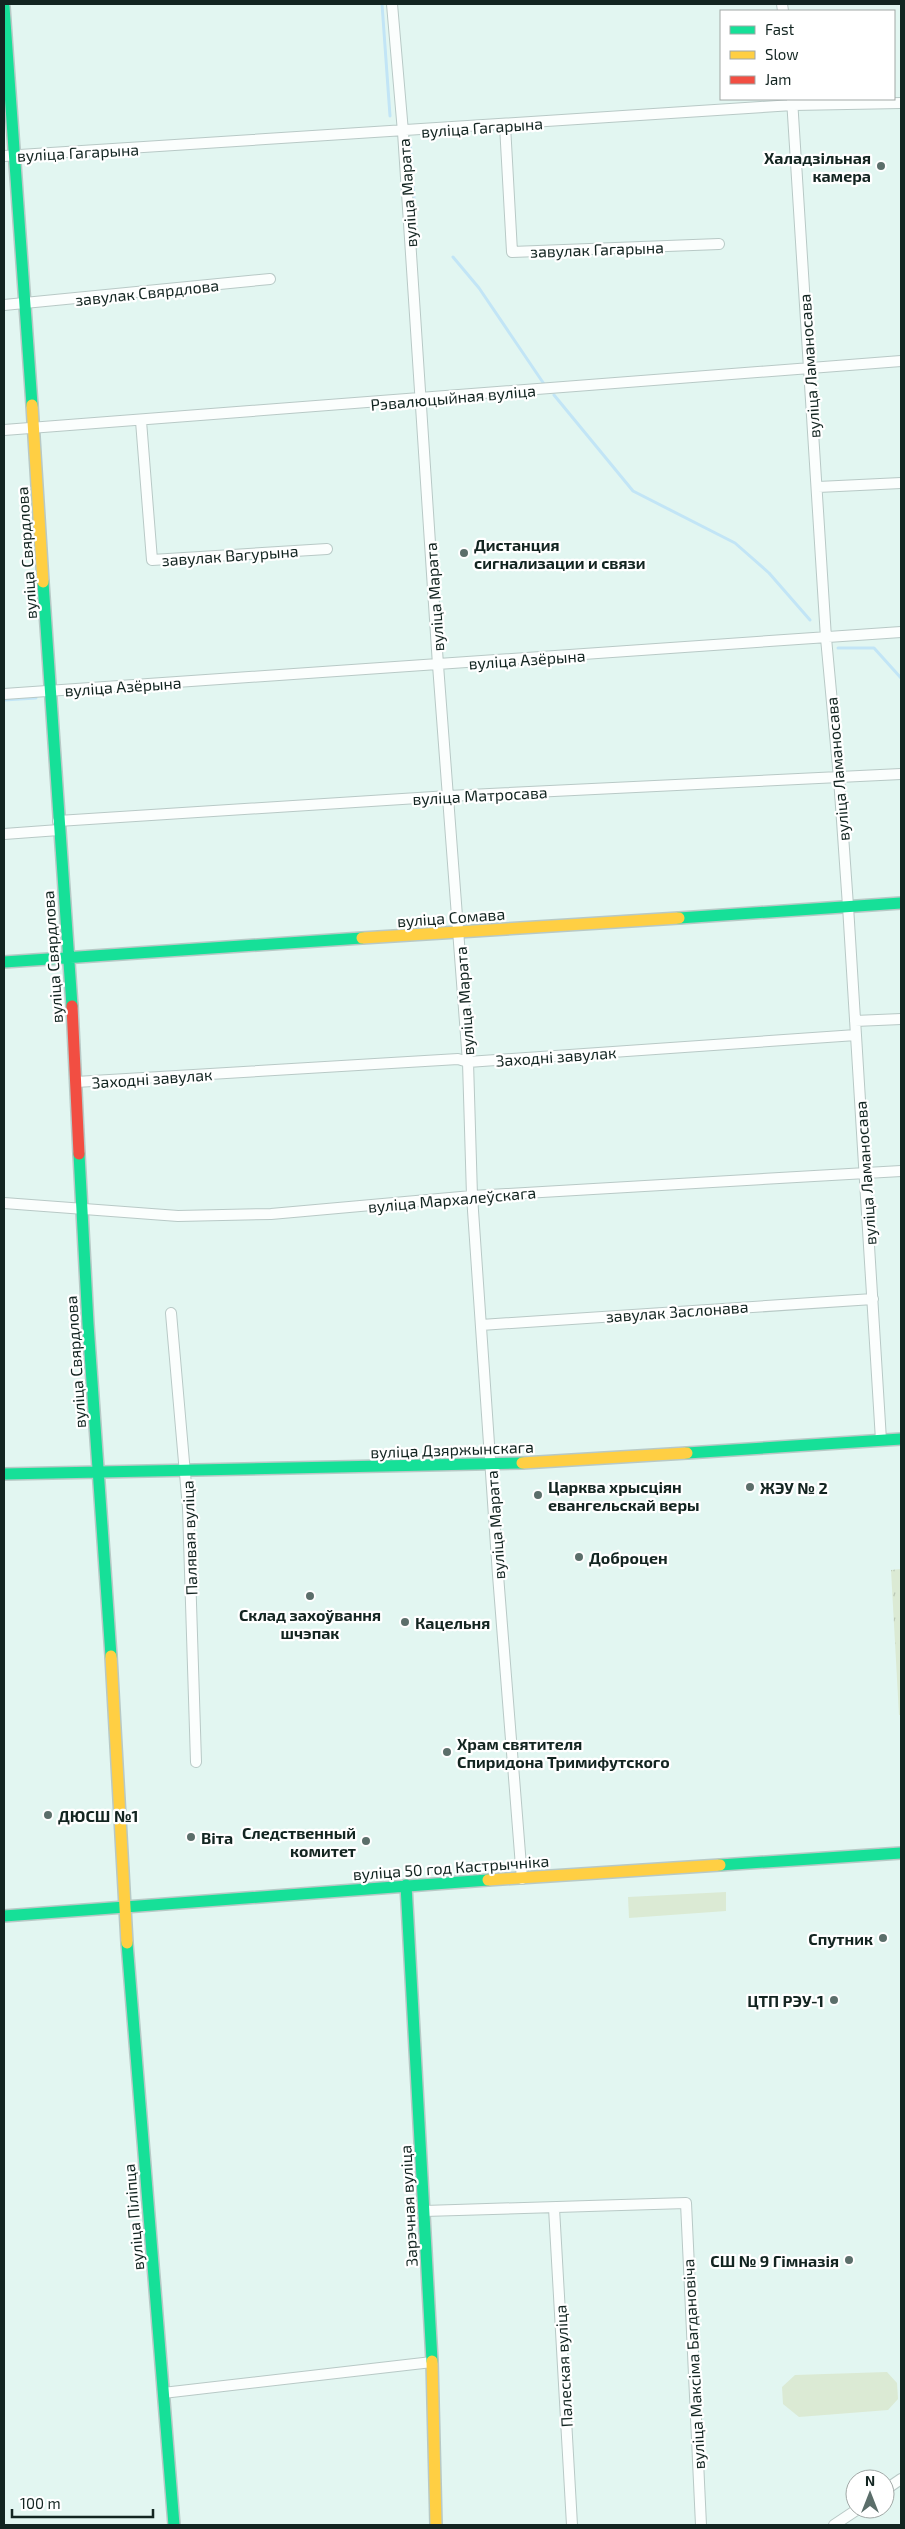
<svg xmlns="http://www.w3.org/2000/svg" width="905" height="2529" font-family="'Exo 2',sans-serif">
  <defs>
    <pattern id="grass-tufts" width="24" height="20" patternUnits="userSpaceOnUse" patternTransform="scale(1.25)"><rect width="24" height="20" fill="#dbead4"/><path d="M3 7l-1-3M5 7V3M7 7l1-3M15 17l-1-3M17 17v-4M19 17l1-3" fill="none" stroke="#bbc9b6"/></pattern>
  </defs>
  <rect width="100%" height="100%" fill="#e2f6f1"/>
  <path fill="url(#grass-tufts)" d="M901 1569V1715H899L891 1570Z"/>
  <path fill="#dbead4" d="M726 1892V1911L629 1918 628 1897Z
    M887 2372 897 2383 898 2399 888 2410 799 2417 783 2404 782 2387 795 2375Z"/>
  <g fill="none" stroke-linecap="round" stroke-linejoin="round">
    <path stroke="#c2e5f6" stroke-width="3" d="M382 4 390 116
      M410 141 417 242
      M453 257 479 288 544 384
      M554 395 633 491 735 543 769 573 810 620
      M838 648H874L901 678
      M4 700 36 698"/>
    <g stroke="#b8c9c6" stroke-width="12">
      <path id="street" d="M392 4 403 132 438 665 468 1062 472 1196 498 1575 522 1879
        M782 4 783 11
        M792 99 826 638 839 778 848 906 881 1440
        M505 125 512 252 719 244
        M4 156 793 105 901 103
        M4 305 270 279
        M141 421 152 560 327 549
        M4 430 901 361
        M818 487 901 483
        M4 694 901 632
        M58 821 449 796 901 774
        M4 834 59 830
        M855 1021 901 1019
        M76 1082 458 1059 468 1062 856 1035
        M4 1203 178 1216 271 1214 472 1196 901 1171
        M171 1313 188 1508 196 1762
        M481 1325 873 1299
        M554 2208 572 2525
        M424 2211 686 2203 701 2525
        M163 2393 432 2362
        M885 2490 901 2479
        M834 2525 858 2509"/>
    </g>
    <g stroke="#b8c9c6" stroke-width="14">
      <path id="fast" d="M4 7 32 405
        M43 582 72 1006
        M679 918 901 903
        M4 962 362 938
        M79 1154 88 1324 111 1656
        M687 1453 901 1439
        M4 1474 522 1463
        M720 1865 901 1853
        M406 1885 432 2361
        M4 1916 488 1880
        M127 1943 174 2525"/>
    </g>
    <g stroke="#b8c9c6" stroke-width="14">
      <path id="slow" d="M32 405 43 582
        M362 938 679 918
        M522 1463 687 1453
        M111 1656 127 1943
        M488 1880 720 1865
        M432 2361 436 2525"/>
    </g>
    <g stroke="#b8c9c6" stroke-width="14">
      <path id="jam" d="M72 1006 79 1154"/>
    </g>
    <use href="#street" stroke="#fbfefd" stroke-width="10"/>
    <use href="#fast" stroke="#16e098" stroke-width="11"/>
    <use href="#slow" stroke="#ffcf43" stroke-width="11"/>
    <use href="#jam" stroke="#f24e42" stroke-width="11"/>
  </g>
  <g fill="#5b6e6a" stroke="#fff" stroke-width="2">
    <circle cx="881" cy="166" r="5"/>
    <circle cx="464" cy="553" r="5"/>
    <circle cx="750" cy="1487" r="5"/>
    <circle cx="538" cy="1495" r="5"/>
    <circle cx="579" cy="1557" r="5"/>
    <circle cx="310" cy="1596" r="5"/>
    <circle cx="405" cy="1622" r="5"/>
    <circle cx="447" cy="1752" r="5"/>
    <circle cx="48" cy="1815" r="5"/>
    <circle cx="191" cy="1837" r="5"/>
    <circle cx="366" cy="1841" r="5"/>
    <circle cx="883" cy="1938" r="5"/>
    <circle cx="834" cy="2000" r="5"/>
    <circle cx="849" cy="2260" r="5"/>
  </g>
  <g text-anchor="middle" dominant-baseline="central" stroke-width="4.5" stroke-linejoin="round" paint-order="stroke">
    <g font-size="16" fill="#132521" stroke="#fff">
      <text transform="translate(482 127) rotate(-4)">вуліца Гагарына</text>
      <text transform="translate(78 152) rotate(-3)">вуліца Гагарына</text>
      <text transform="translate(407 193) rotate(-94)">вуліца Марата</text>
      <text transform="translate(597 249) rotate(-2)">завулак Гагарына</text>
      <text transform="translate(147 292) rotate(-6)">завулак Свярдлова</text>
      <text transform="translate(809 366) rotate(-94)">вуліца Ламаносава</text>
      <text transform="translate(453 397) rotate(-5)">Рэвалюцыйная вуліца</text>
      <text transform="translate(26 553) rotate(-94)">вуліца Свярдлова</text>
      <text transform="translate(230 555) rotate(-4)">завулак Вагурына</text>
      <text transform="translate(434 597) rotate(-94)">вуліца Марата</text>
      <text transform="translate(527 659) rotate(-4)">вуліца Азёрына</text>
      <text transform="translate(123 686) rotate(-4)">вуліца Азёрына</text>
      <text transform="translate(837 769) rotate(-95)">вуліца Ламаносава</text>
      <text transform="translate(480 795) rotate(-3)">вуліца Матросава</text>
      <text transform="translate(451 917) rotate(-4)">вуліца Сомава</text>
      <text transform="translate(52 957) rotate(-94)">вуліца Свярдлова</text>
      <text transform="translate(464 1001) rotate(-94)">вуліца Марата</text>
      <text transform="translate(556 1056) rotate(-4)">Заходні завулак</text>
      <text transform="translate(152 1078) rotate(-4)">Заходні завулак</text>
      <text transform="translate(865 1173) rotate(-94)">вуліца Ламаносава</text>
      <text transform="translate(452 1199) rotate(-5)">вуліца Мархалеўскага</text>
      <text transform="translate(677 1311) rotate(-4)">завулак Заслонава</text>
      <text transform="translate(75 1362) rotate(-94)">вуліца Свярдлова</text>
      <text transform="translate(452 1449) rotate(-2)">вуліца Дзяржынскага</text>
      <text transform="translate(495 1525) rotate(-94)">вуліца Марата</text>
      <text transform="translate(189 1538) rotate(-92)">Палявая вуліца</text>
      <text transform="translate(451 1867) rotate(-4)">вуліца 50 год Кастрычніка</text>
      <text transform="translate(408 2206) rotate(-93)">Зарэчная вуліца</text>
      <text transform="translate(133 2217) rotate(-95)">вуліца Піліпца</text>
      <text transform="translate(693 2364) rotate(-93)">вуліца Максіма Багдановіча</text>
      <text transform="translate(563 2366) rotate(-93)">Палеская вуліца</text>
    </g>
    <g font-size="16" font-weight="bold" fill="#132521" stroke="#fff" text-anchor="start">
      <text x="871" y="157" text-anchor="end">Халадзільная<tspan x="871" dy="18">камера</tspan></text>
      <text x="474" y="544">Дистанция<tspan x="474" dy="18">сигнализации и связи</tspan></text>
      <text x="548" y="1486">Царква хрысціян<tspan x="548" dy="18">евангельскай веры</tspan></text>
      <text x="760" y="1487">ЖЭУ № 2</text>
      <text x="589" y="1557">Доброцен</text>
      <text x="310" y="1614" text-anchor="middle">Склад захоўвання<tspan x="310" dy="18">шчэпак</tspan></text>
      <text x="415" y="1622">Кацельня</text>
      <text x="457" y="1743">Храм святителя<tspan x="457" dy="18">Спиридона Тримифутского</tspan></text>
      <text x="58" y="1815">ДЮСШ №1</text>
      <text x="356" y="1832" text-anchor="end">Следственный<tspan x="356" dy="18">комитет</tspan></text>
      <text x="201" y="1837">Віта</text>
      <text x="873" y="1938" text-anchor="end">Спутник</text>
      <text x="824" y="2000" text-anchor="end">ЦТП РЭУ-1</text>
      <text x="839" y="2260" text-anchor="end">СШ № 9 Гімназія</text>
    </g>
  </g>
  <rect width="905" height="2529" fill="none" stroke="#132521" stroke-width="10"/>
  <rect x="720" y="10" width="175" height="90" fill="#ffffff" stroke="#a1a8a6"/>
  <rect x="730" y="26" width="25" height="8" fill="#16e098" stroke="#a1a8a6"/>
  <text x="765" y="35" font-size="15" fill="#132521">Fast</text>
  <rect x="730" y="51" width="25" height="8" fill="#ffcf43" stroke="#a1a8a6"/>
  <text x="765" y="60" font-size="15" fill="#132521">Slow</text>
  <rect x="730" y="76" width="25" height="8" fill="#f24e42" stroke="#a1a8a6"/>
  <text x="765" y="85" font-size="15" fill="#132521">Jam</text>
  <g transform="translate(870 2494)"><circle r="24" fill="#ffffff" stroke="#a1a8a6"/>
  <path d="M0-4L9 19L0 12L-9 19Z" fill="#5b6e6a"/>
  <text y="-8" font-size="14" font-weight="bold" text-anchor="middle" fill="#132521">N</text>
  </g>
  <path d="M12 2509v8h141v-8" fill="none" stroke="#132521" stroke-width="2.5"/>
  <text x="20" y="2509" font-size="15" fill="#132521" stroke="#ffffff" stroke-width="4" paint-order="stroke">100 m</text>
</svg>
